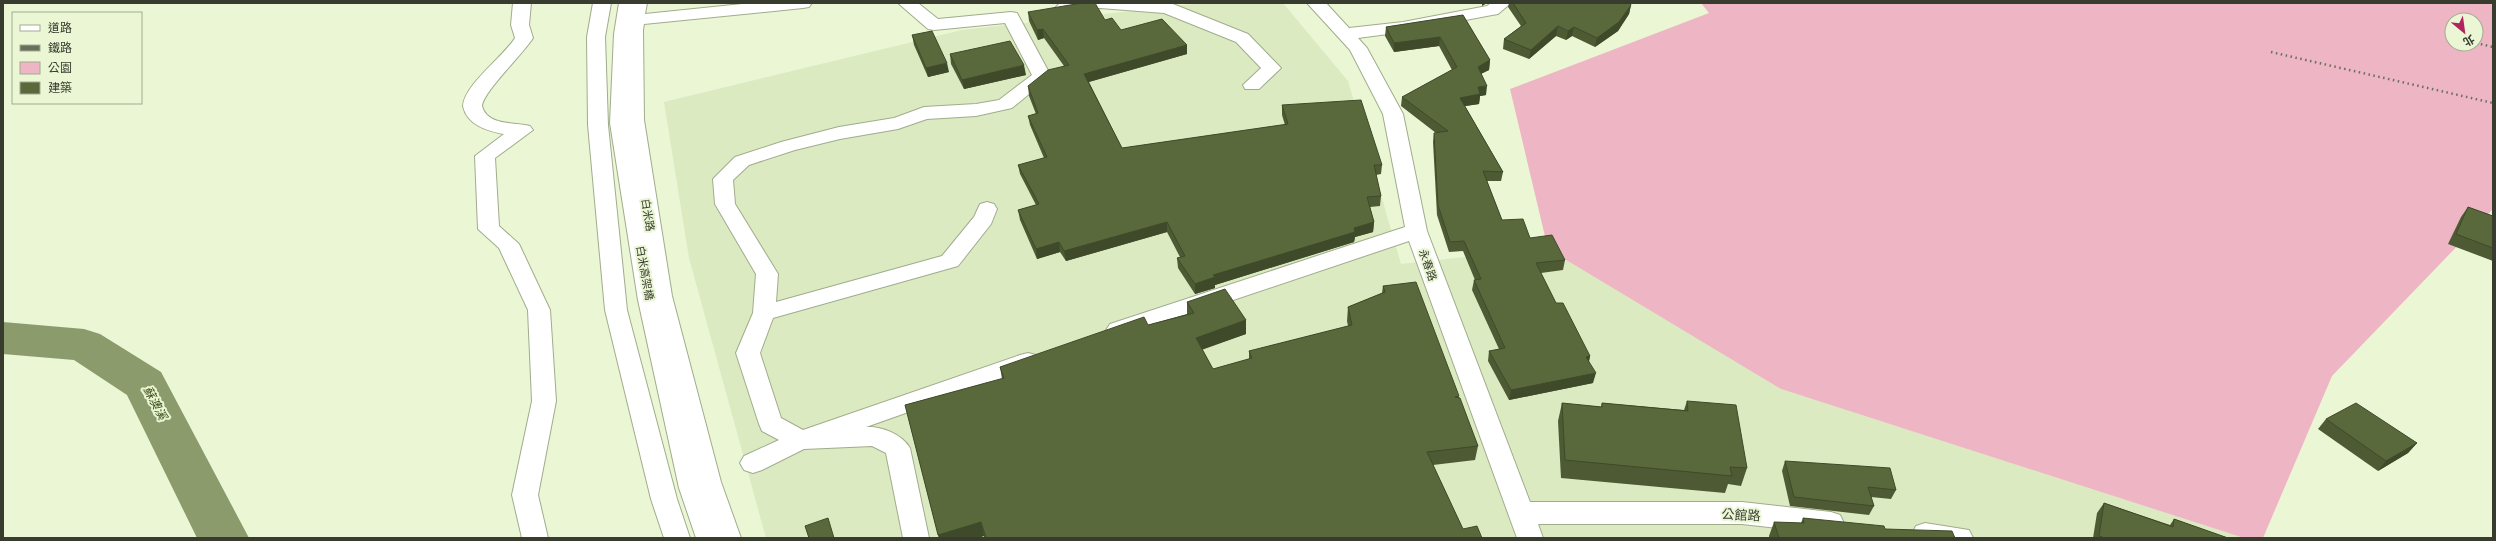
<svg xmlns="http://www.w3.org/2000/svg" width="2496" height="541" font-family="Jost,'Noto Sans TC',sans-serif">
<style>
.built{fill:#dceac2}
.green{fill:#eeb6c5;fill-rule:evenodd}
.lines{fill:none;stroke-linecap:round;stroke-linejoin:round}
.river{fill:#8b9b6c;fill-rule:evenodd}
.minor-casing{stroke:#a0ac8c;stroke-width:2}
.major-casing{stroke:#a0ac8c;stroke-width:2}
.minor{fill:#fff;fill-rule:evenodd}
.major{fill:#fff;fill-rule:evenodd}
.rail{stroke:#696f5d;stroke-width:2.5;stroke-dasharray:1.5 3.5;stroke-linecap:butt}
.wall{fill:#4d5a34}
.shaded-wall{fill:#3f4a2a}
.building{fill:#5a693c;stroke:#3f4a2a}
.labels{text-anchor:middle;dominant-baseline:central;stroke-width:4;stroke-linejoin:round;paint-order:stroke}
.street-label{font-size:11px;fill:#373c2f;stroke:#eaf6d4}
.water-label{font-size:12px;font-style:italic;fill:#3c4b15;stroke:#eaf6d4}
.near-street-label{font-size:13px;fill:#373c2f;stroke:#eaf6d4}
</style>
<rect width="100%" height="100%" fill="#eaf6d4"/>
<polygon class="built" points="1202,3 1283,3 1348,81 1401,264 1548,248 1781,389 2244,538 766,538 689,258 664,102 962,30"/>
<path class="green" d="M1701 3H2493V209L2332 376 2263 538H2244L1781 389 1548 249 1510 89 1709 13ZM2452 20H2476V44H2452Z"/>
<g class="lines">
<polygon class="river" points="3,322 84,329 100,334 161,372 249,538 197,538 127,395 74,360 3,354"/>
<defs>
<g id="minor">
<path d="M513 3H531L529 25 533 38C523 54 483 92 482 106 487 126 515 122 530 126L533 130 495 158 499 226 519 244 550 310 556 401 538 495 548 538H522L512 495 532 401 528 310 499 248 478 229 475 156 504 134C487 131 467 125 463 106 464 85 503 57 515 38L511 25Z"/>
<polygon points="629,3 647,3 645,14 752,3 812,3 809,7 803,8 644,24 643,30 644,120 672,296 721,482 741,538 715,538 695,482 650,296 624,120 625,30"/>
<path d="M898 3H918L938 19 1011 12 1017 13 1051 76 1012 108 976 116 927 119 898 129 840 139 795 150 749 165 733 180 735 204 778 274 776 302 942 256 974 217 980 204 987 202 994 204 997 209 991 224 958 266 773 318 760 353 781 418 803 430 1020 355 1028 353 1036 355 1040 361 1036 367 866 427C881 426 902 434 910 448L929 538H903L886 453 872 446 804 449 762 470 753 473 744 470 740 463 744 456 779 440 762 431 759 424 736 353 753 313 756 274 715 204 713 179 735 157 781 142 839 127 894 118 924 107 976 104 999 100 1032 75 1005 23 934 30 928 29Z"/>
<polygon points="1060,3 1173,4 1248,34 1281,68 1259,89 1245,89 1243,85 1261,68 1236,42 1164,13 1100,8 1065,12 1059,11 1056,7"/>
<polygon points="1307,3 1326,3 1349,28 1403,22 1487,6 1491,3 1511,3 1498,14 1492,15 1403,32 1358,38 1367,48 1403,114 1427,231 1530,502 1742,502 1831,512 1840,515 1844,523 1840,531 1831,534 1742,524 1538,524 1543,538 1517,538 1409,241 1126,336 1118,338 1110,336 1106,330 1110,324 1405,227 1383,114 1350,50"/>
<polygon points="1925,523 1969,530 1973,538 1914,538 1912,534 1916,526"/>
</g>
<g id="major">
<polygon points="593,3 611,3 605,37 608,125 627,310 677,499 690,538 664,538 651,499 605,310 588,125 587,37"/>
<polygon points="619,3 637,3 632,34 630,123 660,300 705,488 722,538 696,538 679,488 638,300 610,123 614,34"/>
</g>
</defs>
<use href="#minor" class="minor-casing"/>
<use href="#major" class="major-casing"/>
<use href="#minor" class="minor"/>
<use href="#major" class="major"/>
<g class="rail">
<polyline points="2476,43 2493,47"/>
<polyline points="2271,52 2493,103"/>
</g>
</g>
<g class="wall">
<polygon points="1509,3 1630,3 1631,5 1629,14 1618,31 1595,47 1572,36 1566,40 1556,36 1529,59 1503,49 1504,39 1521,26 1508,7"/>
<polygon points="1028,12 1105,20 1121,30 1187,45 1187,54 1089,82 1122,148 1285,125 1282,115 1282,105 1382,165 1381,174 1376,175 1381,196 1380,206 1370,207 1374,222 1373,232 1355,237 1354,242 1215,285 1215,288 1195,294 1178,268 1177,258 1180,257 1167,232 1066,261 1060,252 1037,259 1020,220 1018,210 1036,205 1020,174 1018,165 1044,158 1030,125 1028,116 1036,114 1029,96 1028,86 1064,66 1044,38 1038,40 1029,21"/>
<polygon points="1463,15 1490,60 1489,70 1481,74 1486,95 1480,96 1479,104 1465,106 1503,172 1501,181 1487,181 1502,220 1565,260 1563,270 1541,273 1556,303 1590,356 1589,361 1593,383 1509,400 1488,361 1489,351 1499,349 1472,290 1474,280 1475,280 1463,251 1449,252 1437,215 1433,142 1434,133 1436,133 1401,106 1402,97 1452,70 1439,46 1394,52 1385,36 1386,27"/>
<polygon points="912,35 949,72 928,77 914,45"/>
<polygon points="950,54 1026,75 964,89 951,64"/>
<polygon points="2468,207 2493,216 2493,261 2448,244 2461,217"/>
<polygon points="1383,286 1459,397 1478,446 1475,460 1433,465 1463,529 1482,538 984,538 984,536 977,538 939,538 905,405 1002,379 1000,367 1187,314 1187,302 1246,320 1246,334 1202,349 1213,369 1249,359 1249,351 1348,326 1347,321 1348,307 1382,293"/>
<polygon points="1687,401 1747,468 1741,486 1728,484 1725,493 1561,478 1558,421 1562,403 1601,407 1602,403 1684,410"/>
<polygon points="2326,419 2417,443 2408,453 2378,471 2318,429"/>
<polygon points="1785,461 1896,490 1891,499 1871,497 1874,506 1869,515 1790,506 1782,471"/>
<polygon points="2104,503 2170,525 2174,519 2228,538 2093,538 2097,513"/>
<polygon points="1803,518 1885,529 1955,538 1769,538 1769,536 1774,522 1801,523"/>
</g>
<g class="shaded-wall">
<polygon points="1482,3 1487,3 1482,6"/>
<polygon points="1631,5 1629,14 1618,31 1595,47 1597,38"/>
<polygon points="1558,26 1556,36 1529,59 1531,50"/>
<polygon points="1574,27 1572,36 1566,40 1568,31"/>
<polygon points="1043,29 1044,38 1038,40 1037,30"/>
<polygon points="1440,37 1439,46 1394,52 1394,43"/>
<polygon points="1187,45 1187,54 1085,83 1084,74"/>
<polygon points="1490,60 1489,70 1476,76 1478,67"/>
<polygon points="947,63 949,72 928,77 926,68"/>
<polygon points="1024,65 1026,75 964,89 962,80"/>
<polygon points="1487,86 1486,95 1480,96 1479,104 1459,107 1460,98 1478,87"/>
<polygon points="1167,222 1167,232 1066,261 1064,251"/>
<polygon points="1374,222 1373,232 1355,237 1354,242 1215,285 1215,288 1195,294 1195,284 1213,275"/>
<polygon points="1059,242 1060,252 1037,259 1036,249"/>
<polygon points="1246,320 1246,334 1196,352 1196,338"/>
<polygon points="1590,356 1588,366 1586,357"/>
<polygon points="1596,373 1593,383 1509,400 1511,390"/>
<polygon points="2417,443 2408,453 2378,471 2386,461"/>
<polygon points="981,522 984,536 977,538 939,538 938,535"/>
</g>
<g class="building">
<polygon points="1082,3 1095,3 1105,20 1112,18 1121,30 1162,19 1187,45 1084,74 1122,148 1288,124 1282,105 1361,100 1382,165 1374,165 1381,196 1367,197 1374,222 1354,228 1355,232 1213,275 1215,277 1195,284 1177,258 1185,256 1167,222 1064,251 1059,242 1036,249 1018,210 1039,204 1018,165 1047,157 1028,116 1038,113 1028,86 1048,70 1069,65 1043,29 1037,30 1028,12"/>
<polygon points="1513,3 1630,3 1631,5 1619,22 1597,38 1574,27 1568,31 1558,26 1531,50 1504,39 1526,23"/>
<polygon points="1463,15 1490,60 1478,67 1487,86 1478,87 1480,94 1460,98 1503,172 1483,171 1502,220 1523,219 1530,238 1552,235 1565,260 1536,263 1556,303 1563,303 1590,356 1586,357 1596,373 1511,390 1489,351 1505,348 1474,280 1481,279 1464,241 1450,242 1438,205 1434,133 1448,131 1402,97 1457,67 1440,37 1394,43 1386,27"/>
<polygon points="932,31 947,63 926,68 912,35"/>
<polygon points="1010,41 1024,65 962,80 950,54"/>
<polygon points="2468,207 2493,216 2493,248 2456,234"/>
<polygon points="1416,282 1459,396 1455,397 1460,398 1478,446 1427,452 1463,529 1477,526 1482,538 986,538 981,522 938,535 905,405 1004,378 1000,367 1144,317 1148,325 1194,313 1187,302 1225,289 1246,320 1196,338 1213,369 1252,358 1249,351 1352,325 1348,307 1385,292 1383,286"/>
<polygon points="1687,401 1736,405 1747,468 1730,467 1732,476 1565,460 1562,403 1602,407 1602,403 1688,411"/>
<polygon points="2356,403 2417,443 2386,461 2326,419"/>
<polygon points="1785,461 1890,468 1896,490 1868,487 1874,506 1794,497"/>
<polygon points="2104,503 2173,527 2174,519 2228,538 2105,538 2099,536"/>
<polygon points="828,518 834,538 809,538 805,526"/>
<polygon points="1803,518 1884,526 1885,529 1952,531 1955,538 1779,538 1774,522 1804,523"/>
</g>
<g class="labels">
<g class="street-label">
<text transform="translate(648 215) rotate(81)">白米路</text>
<text transform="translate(1428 265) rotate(71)">永春路</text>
<text transform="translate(645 273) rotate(80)">白米高架橋</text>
</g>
<g class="water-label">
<text transform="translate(155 403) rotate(62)">蘇澳溪</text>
</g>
<g class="near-street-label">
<text transform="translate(1741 515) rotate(3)">公館路</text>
</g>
</g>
<rect width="2496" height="541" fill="none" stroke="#373c2f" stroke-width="8"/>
<rect x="12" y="12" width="130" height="92" fill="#eaf6d4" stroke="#a2ac92"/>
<rect x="20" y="25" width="20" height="6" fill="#ffffff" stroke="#a2ac92"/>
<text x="48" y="32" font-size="12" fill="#373c2f">道路</text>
<rect x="20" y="45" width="20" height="6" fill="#696f5d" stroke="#a2ac92"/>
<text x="48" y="52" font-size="12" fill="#373c2f">鐵路</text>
<rect x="20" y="62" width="20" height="12" fill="#eeb6c5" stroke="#a2ac92"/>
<text x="48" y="72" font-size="12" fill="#373c2f">公園</text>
<rect x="20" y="82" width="20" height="12" fill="#5a693c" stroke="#a2ac92"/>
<text x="48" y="92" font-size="12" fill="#373c2f">建築</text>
<g transform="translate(2464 32) rotate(151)"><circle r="19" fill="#eaf6d4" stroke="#a2ac92"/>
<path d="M0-3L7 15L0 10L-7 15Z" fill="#b1245f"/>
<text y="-6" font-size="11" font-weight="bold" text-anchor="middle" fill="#373c2f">北</text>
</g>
</svg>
